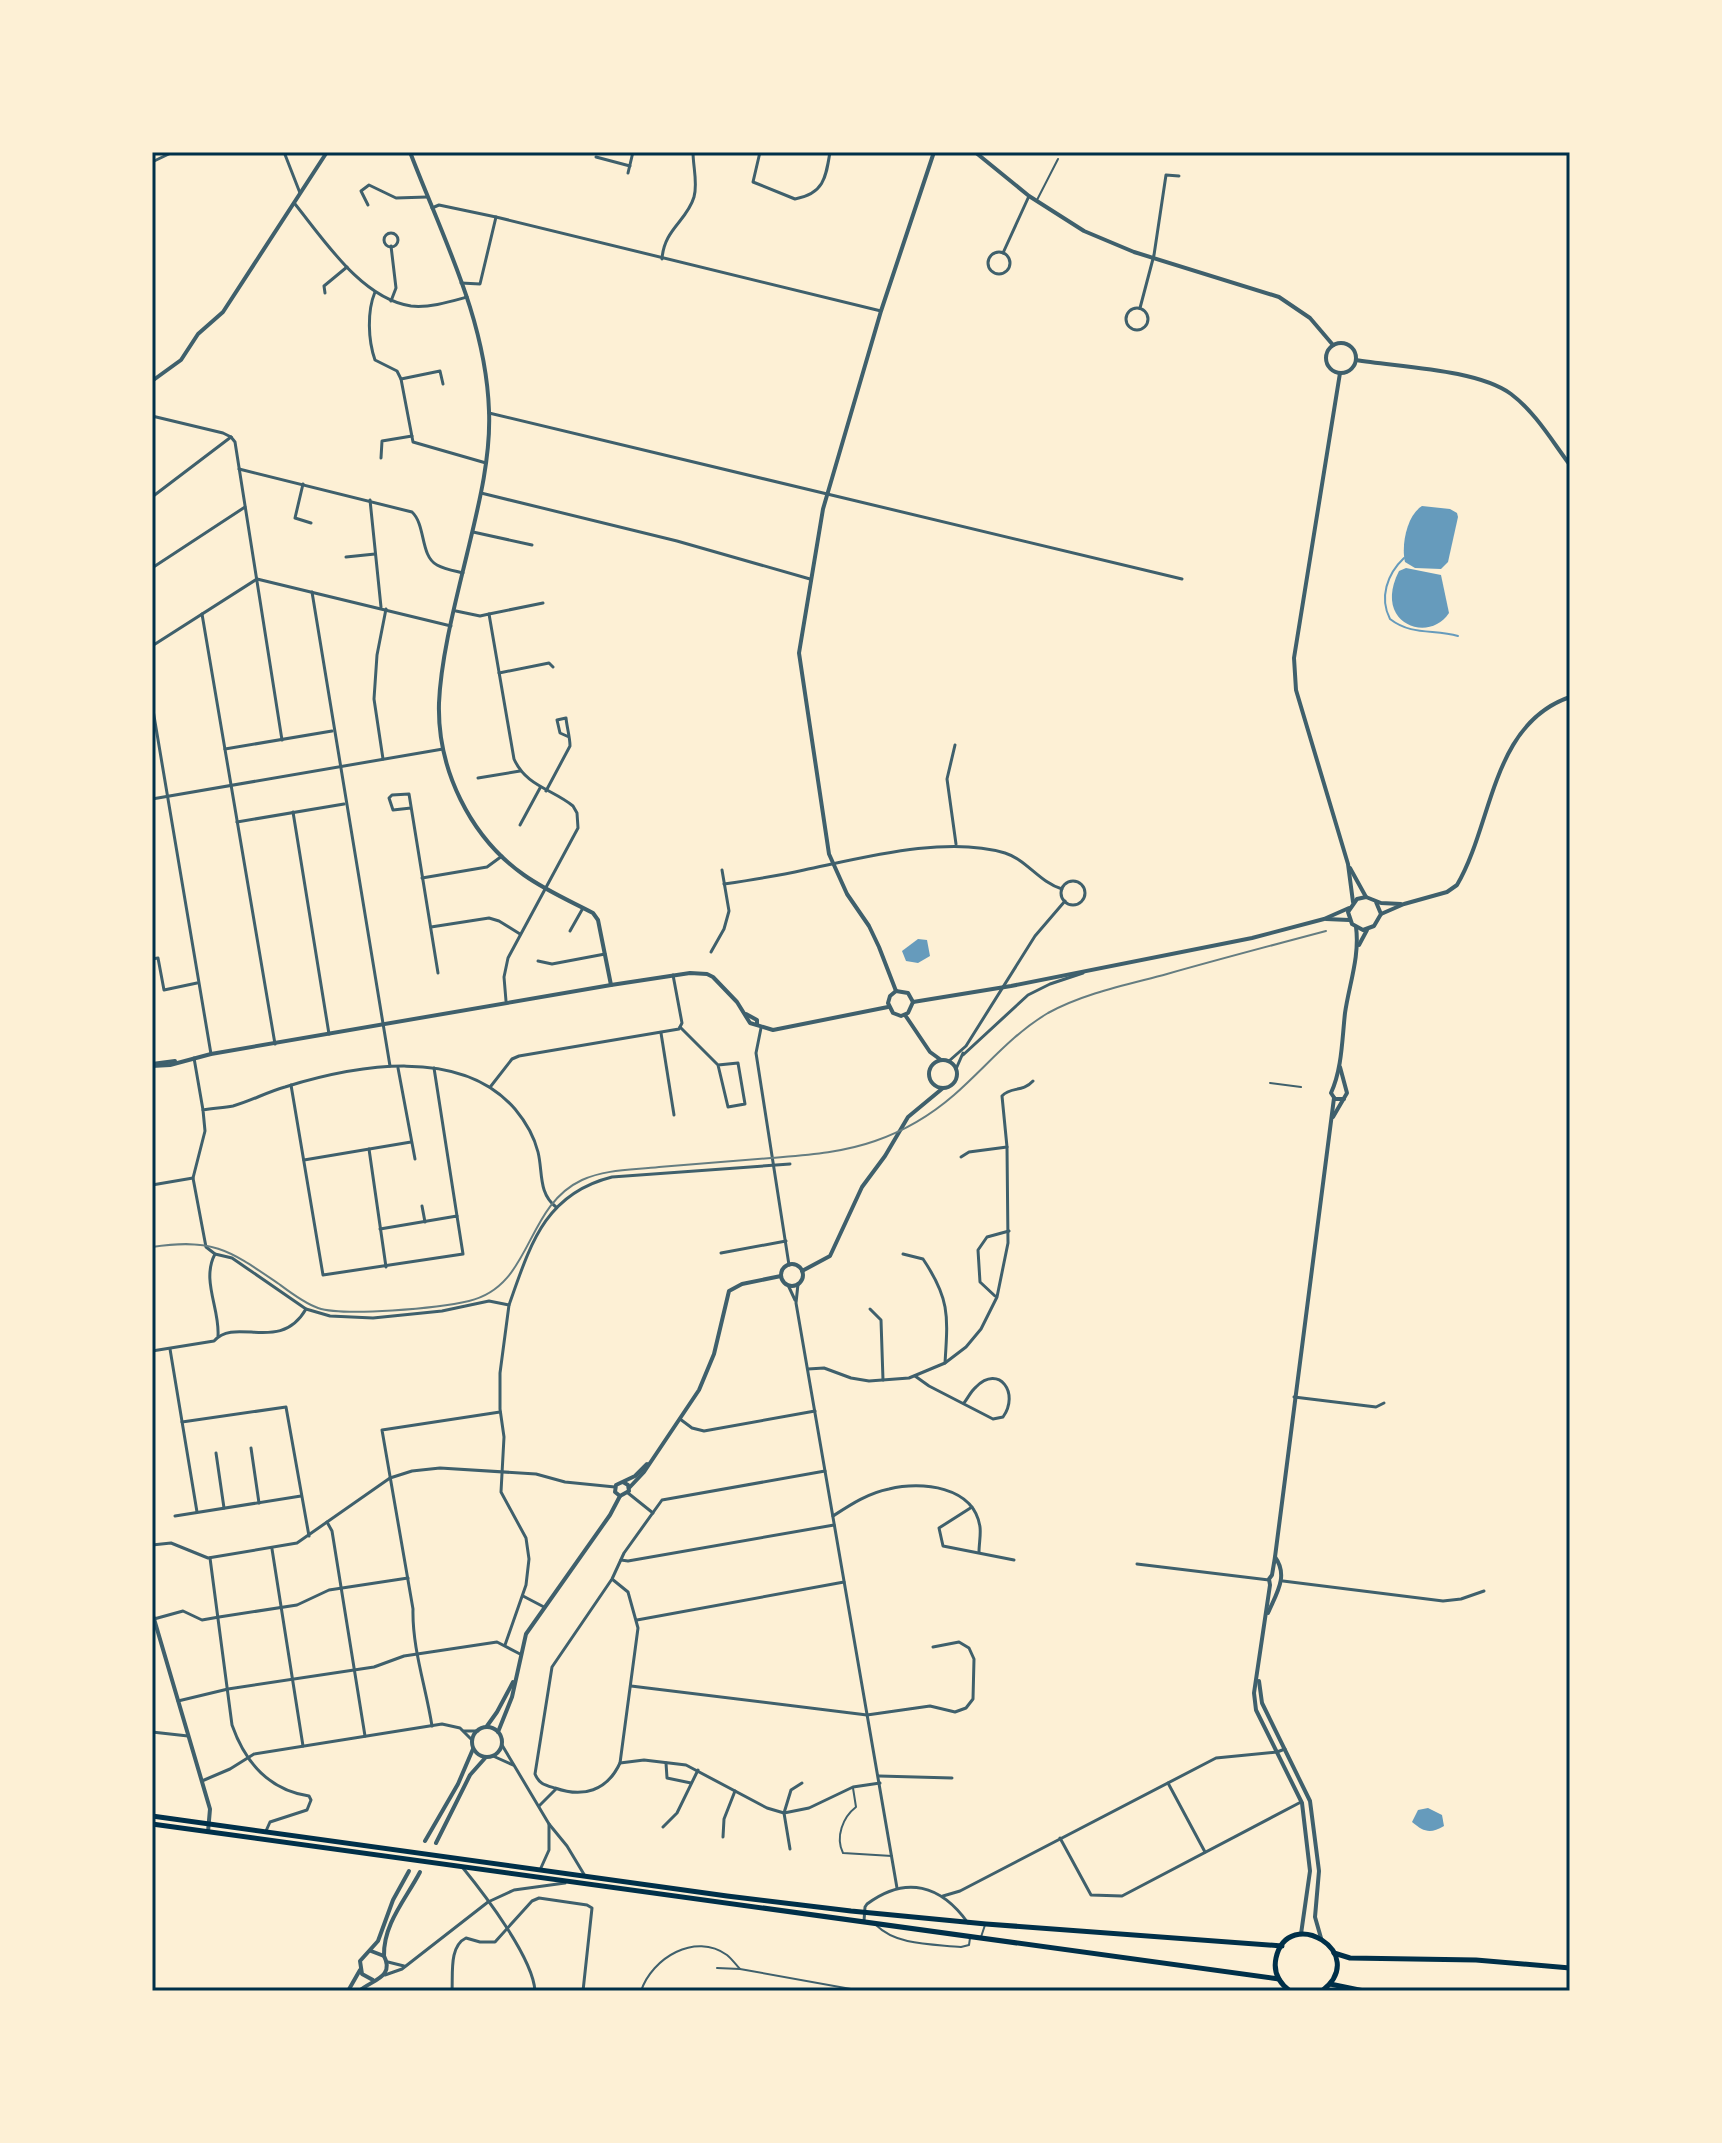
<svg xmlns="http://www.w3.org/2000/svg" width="1722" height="2143" font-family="'Sofia Sans Condensed',sans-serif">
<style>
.water{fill:#669bbc}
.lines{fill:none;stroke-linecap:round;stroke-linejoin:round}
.stream{stroke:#669bbc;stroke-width:2}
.service{stroke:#3f606c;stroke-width:2}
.pedestrian{stroke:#3f606c;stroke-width:2}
.minor{stroke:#3f606c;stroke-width:3}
.tertiary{stroke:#3f606c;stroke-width:4}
.secondary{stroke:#003049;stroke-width:5}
.trunk{stroke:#003049;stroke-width:5}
.tram{stroke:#657d81;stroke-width:2}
.neatline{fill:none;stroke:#003049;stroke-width:3}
</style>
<rect width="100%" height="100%" fill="#fdf0d5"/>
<g class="water">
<path d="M1422 506 1450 509 1457 513 1458 517 1448 562 1441 569 1415 568 1405 562C1401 545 1407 515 1422 506Z"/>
<path d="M1406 568 1441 575 1449 613C1429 644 1372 624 1399 571Z"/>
<polygon points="918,939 927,940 930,956 918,963 906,961 902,951"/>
<path d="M1428 1808 1442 1815 1444 1826C1430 1834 1424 1832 1412 1822L1418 1810Z"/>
</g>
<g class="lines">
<path class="stream" d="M1404 558C1387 574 1379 598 1390 619 1412 636 1434 629 1458 636"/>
<g class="service">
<polyline points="1037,200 1058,159"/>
<path d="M853 1788 856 1807C843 1817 835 1837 843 1853L892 1856"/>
<path d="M876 1925C897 1946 933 1944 961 1947L969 1945 970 1938"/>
<polyline points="981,1937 985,1925"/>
</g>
<g class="pedestrian">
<polyline points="1270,1083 1301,1087"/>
<polyline points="717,1968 740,1969 862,1991"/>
<path d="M641 1991C652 1958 695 1932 727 1955 732 1959 736 1965 740 1969"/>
</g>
<g class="minor">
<polyline points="284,152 300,193"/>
<path d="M760 152 753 182 795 199C824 194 826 177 830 152"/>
<polyline points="596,157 630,166"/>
<polyline points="152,162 173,152"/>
<polyline points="628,173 633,152"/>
<path d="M295 204C324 240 362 299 411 306 429 308 449 302 467 297"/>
<polyline points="368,205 361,191 369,185 396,198 427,197"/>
<polyline points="432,208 439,205 496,217 881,311"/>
<circle cx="391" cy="240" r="7"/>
<polyline points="391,246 396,288 391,301"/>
<circle cx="999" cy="263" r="11"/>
<polyline points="1003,253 1029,196"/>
<path d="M662 259C664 229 687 221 694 197 698 183 693 167 693 152"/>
<polyline points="461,283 480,284 496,217"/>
<path d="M375 292C367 311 368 340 375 360L397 371 401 379 413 442 486 463"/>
<polyline points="325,293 324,286 347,267"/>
<polyline points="1140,308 1154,255 1166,175 1179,176"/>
<circle cx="1137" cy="319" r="11"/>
<polyline points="401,379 440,371 443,384"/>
<polyline points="489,413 1182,579"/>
<polyline points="152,416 223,433 231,437"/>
<polyline points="231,437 235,442 282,740"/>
<polyline points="381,458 382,441 412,436"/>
<path d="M239 469 412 512C426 525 420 556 437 565 444 569 455 571 463 573"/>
<polyline points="303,484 295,518 311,523"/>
<polyline points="481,493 677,541 810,579"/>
<polyline points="152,497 231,437"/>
<polyline points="370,500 381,607"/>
<polyline points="473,532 532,545"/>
<polyline points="346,557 375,554"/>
<polyline points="152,568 245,507"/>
<polyline points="257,579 451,626"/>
<polyline points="312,592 390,1066"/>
<path d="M456 611 480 616 489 614 514 759C526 786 552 789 573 806L577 813 578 828 508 958 504 977 506 1001"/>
<polyline points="202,614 275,1044"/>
<polyline points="489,614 543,603"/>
<polyline points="152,646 257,579"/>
<polyline points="499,673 549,663 553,667"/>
<polyline points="152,704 211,1054"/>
<polyline points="955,745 947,779 956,844"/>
<polyline points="225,749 332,731"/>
<polyline points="383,759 374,699 377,655 386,609"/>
<polyline points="478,778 520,771"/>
<path d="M546 791 570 746C570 737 567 728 566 718L557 720 560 733 569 737"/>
<polyline points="152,799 443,749"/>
<path d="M411 808 393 810 389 798 392 795 409 794C419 853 428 913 438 973"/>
<polyline points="293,812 329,1034"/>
<polyline points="237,822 344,804"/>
<polyline points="520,825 540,788"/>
<polyline points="422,878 487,867 502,856"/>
<circle cx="1073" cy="893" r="12"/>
<path d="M724 884C751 880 777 876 804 870 862 858 947 835 1005 853 1027 860 1039 882 1062 889"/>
<polyline points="431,927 489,918 499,921 520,934"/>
<polyline points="570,931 583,908"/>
<polyline points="711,952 724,929 729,911 722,870"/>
<polyline points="152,959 158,958 164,990 197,983"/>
<polyline points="538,961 552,964 605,954"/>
<polyline points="680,1027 718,1065 728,1107 745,1104 738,1063 718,1065"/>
<polyline points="761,1028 756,1053 789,1265"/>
<polyline points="661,1033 674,1115"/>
<polyline points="963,1055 1028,995 1050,984 1083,973"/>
<polyline points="194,1058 203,1110"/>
<polyline points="949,1061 966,1046 1035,936 1065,901"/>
<polyline points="398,1068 415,1159"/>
<polyline points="434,1068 457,1216"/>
<polyline points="956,1069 963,1053"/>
<polyline points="291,1085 323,1275 463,1254 457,1216 380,1229"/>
<polyline points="491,1086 512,1059 519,1056 679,1029 682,1023 673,975"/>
<polyline points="369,1149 386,1267"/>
<polyline points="961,1157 969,1152 1007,1147"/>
<polyline points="304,1160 411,1142"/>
<polyline points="152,1185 193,1178"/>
<polyline points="422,1206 425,1222"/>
<path d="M556 1207C538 1193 543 1172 538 1152 534 1136 525 1121 515 1109 461 1046 356 1065 285 1087 267 1092 251 1101 233 1106 223 1108 213 1108 203 1110L205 1131 193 1178 206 1247 215 1254 232 1258 306 1309 330 1316 373 1318 442 1311 489 1301 509 1305C530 1246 544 1194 612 1177L790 1164"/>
<polyline points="721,1253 786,1241"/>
<path d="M215 1254C201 1280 220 1309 218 1336"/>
<path d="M903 1254 923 1259C950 1299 948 1316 945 1363"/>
<polyline points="798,1284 796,1303 897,1888"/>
<polyline points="788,1285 795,1300"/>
<polyline points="995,1296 980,1282 978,1250 987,1237 1009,1231"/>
<polyline points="870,1309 881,1320 883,1380"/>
<polyline points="170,1349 197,1512"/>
<path d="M152 1351 214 1341C236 1316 280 1354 306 1309"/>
<path d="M808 1369 824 1368 851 1378 869 1381 909 1378 945 1363 966 1347 981 1329 997 1297 1008 1243 1007 1147 1002 1096C1011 1086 1022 1093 1033 1081"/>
<path d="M915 1376 929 1386 993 1419 1003 1417C1020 1393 999 1364 976 1387 971 1391 968 1398 964 1403"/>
<polyline points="1294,1397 1376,1407 1384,1403"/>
<polyline points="680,1419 692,1428 704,1431 815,1411"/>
<polyline points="182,1422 286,1407 309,1536"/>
<polyline points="251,1448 259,1503"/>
<polyline points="216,1453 224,1508"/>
<polyline points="628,1493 653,1513"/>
<polyline points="972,1507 939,1528 943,1546 1014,1560"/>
<polyline points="175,1516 301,1496"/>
<path d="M833 1516C850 1505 868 1493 889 1489 921 1481 974 1486 980 1527 981 1535 979 1544 979 1552"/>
<polyline points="327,1522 332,1531 365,1736"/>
<polyline points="152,1545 171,1543 208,1558 297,1543 390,1478 412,1471 440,1468 536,1474 565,1482 615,1487"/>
<polyline points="272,1549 303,1746"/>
<path d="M210 1558 232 1725C245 1762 269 1790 309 1796L311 1800 307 1810 270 1822 266 1831"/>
<polyline points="621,1560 628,1561 834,1525"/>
<polyline points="1137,1564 1269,1580"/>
<path d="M612 1579 628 1592 638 1628 620 1763C607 1791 583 1798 555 1788 545 1785 539 1784 535 1774L552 1667 612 1579 624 1553 662 1500 825 1471"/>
<polyline points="1283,1581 1443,1601 1461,1599 1484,1591"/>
<polyline points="523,1596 544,1607"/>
<polyline points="154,1619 183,1611 202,1620 219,1617 297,1605 329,1590 408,1578"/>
<polyline points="637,1620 844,1582"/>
<polyline points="505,1645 526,1585 529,1559 526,1538 501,1492 504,1437 500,1409 500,1373 509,1305"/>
<polyline points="631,1686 867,1715 930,1706 955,1712 966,1708 973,1699 974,1659 969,1648 959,1642 933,1647"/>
<polyline points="178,1701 228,1689 374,1667 404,1656 497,1642 520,1654"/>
<path d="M432 1726C426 1687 412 1648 413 1609L382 1430 500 1412"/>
<polyline points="464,1731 478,1731"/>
<polyline points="152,1732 188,1736"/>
<polyline points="502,1745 549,1824 567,1846 585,1876"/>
<polyline points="493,1756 513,1765"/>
<polyline points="620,1763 644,1760 686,1765 767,1808 784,1813 809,1808 853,1787 880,1783"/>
<polyline points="666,1763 667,1778 691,1783"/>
<polyline points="879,1776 952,1778"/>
<polyline points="202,1781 230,1769 254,1754 442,1724 460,1728 472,1740"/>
<polyline points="1168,1783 1205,1852"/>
<polyline points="539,1806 556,1789"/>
<polyline points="663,1827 677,1813 698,1770"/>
<polyline points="723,1837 724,1819 735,1791"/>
<polyline points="1060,1838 1091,1895 1122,1896 1301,1802"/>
<polyline points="790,1849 784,1813 791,1790 802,1783"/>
<path d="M463 1868C485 1895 533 1958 535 1991"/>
<polyline points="540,1870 549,1850 549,1824"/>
<polyline points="943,1896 960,1891 1216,1758 1277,1752 1285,1749"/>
<path d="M864 1921 865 1907 867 1904C906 1875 941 1885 968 1923"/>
<polyline points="388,1962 404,1966"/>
<polyline points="385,1975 402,1969 488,1902 514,1890 565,1883"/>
<path d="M452 1991C453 1974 449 1946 466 1938L480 1942H495L532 1901 539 1898 587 1905 592 1908 583 1991"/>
</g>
<g class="tertiary">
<path d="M410 152C442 236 486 319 489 411 491 458 478 508 467 554 456 600 441 656 439 703 437 769 470 837 524 875 545 890 570 901 593 913L598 920 611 985"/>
<polyline points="975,152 1029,196 1084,231 1134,252 1279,297 1310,318 1333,345"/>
<circle cx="1341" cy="358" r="15"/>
<path d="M1356 360C1398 367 1477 369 1511 394 1535 412 1552 441 1570 465"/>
<polyline points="1340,373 1294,658 1296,690 1348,864 1353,902"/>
<polyline points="152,381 181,360 198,334 223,312 327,152"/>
<polyline points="1350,868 1366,897"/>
<polyline points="1376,902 1381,914 1374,926 1363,930 1352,924 1348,912 1357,899 1366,897 1381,903 1401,904"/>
<path d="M1381 914 1404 904 1447 892 1457 885C1493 824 1491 724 1570 697"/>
<polyline points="1326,919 1349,920"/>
<polyline points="1359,945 1367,930"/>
<polyline points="896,991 879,947 869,926 847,894 829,854 799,653 823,509 881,311 934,152"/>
<polyline points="896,991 890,996 888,1003 893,1013 901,1016 908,1013 913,1002"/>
<polyline points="896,991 908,993 913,1002"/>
<polyline points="913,1002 1011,986 1252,938 1324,919 1349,908"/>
<polyline points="746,1014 757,1020 757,1024"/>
<polyline points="905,1015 930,1052 941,1060"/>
<circle cx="943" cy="1074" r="14"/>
<polyline points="152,1064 175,1061"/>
<polyline points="152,1066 170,1065 211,1054 611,985 690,973 707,974 713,977 737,1002 750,1023 773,1030 888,1007"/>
<path d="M1344 1099H1335L1331 1093C1342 1069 1342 1040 1345 1013 1349 985 1360 956 1356 927"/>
<polyline points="1333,1117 1347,1093 1340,1067"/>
<circle cx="792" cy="1275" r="11"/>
<polyline points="802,1271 830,1256 862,1187 885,1156 908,1117 943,1088"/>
<polyline points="623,1482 628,1485 629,1491 620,1496 615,1492 616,1485 635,1476 647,1464"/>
<polyline points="629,1488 644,1472 699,1390 714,1354 729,1291 742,1284 781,1276"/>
<polyline points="152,1612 210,1809 208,1832"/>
<path d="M1268 1613C1276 1594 1289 1576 1275 1557"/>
<polyline points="1259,1681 1262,1703 1310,1801 1319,1871 1315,1917 1321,1938"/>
<polyline points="487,1726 497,1712 513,1682"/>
<circle cx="487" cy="1742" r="15"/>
<polyline points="498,1732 512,1697 526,1634 610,1515 620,1496"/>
<polyline points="425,1841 458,1784 473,1749"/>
<polyline points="436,1843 470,1775 486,1757"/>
<polyline points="1301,1934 1310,1871 1302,1803 1256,1710 1254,1693 1270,1585 1269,1579 1272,1575 1275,1557 1334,1098"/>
<path d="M384 1956C383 1924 406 1899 420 1872"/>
<polyline points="373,1980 362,1974 360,1961 378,1941 393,1900 409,1871"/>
<polyline points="348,1991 360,1970"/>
<path d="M359 1991C372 1980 395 1977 384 1956L371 1951"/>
</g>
<g class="secondary">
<polyline points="152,1816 727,1896 851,1911 986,1924 1282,1946"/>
<polyline points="152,1824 1279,1979"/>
<path d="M1290 1991C1279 1983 1273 1972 1276 1958 1288 1904 1371 1953 1322 1991"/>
</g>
<g class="trunk">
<polyline points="1334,1953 1350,1958 1476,1960 1570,1968"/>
<polyline points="1330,1984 1364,1991"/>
</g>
<path class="tram" d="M152 1247C214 1238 229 1250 279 1284 291 1293 304 1303 318 1308 345 1317 439 1308 469 1301 533 1286 524 1207 582 1180 606 1169 634 1170 659 1167 697 1164 734 1161 771 1158 806 1155 841 1153 875 1141 904 1131 931 1115 954 1095 986 1067 1011 1035 1048 1013 1085 993 1126 985 1167 974 1220 959 1273 945 1326 931"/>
</g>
<rect width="1722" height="2143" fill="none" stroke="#fdf0d5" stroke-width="308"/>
<rect x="154" y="154" width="1414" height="1835" class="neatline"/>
</svg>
